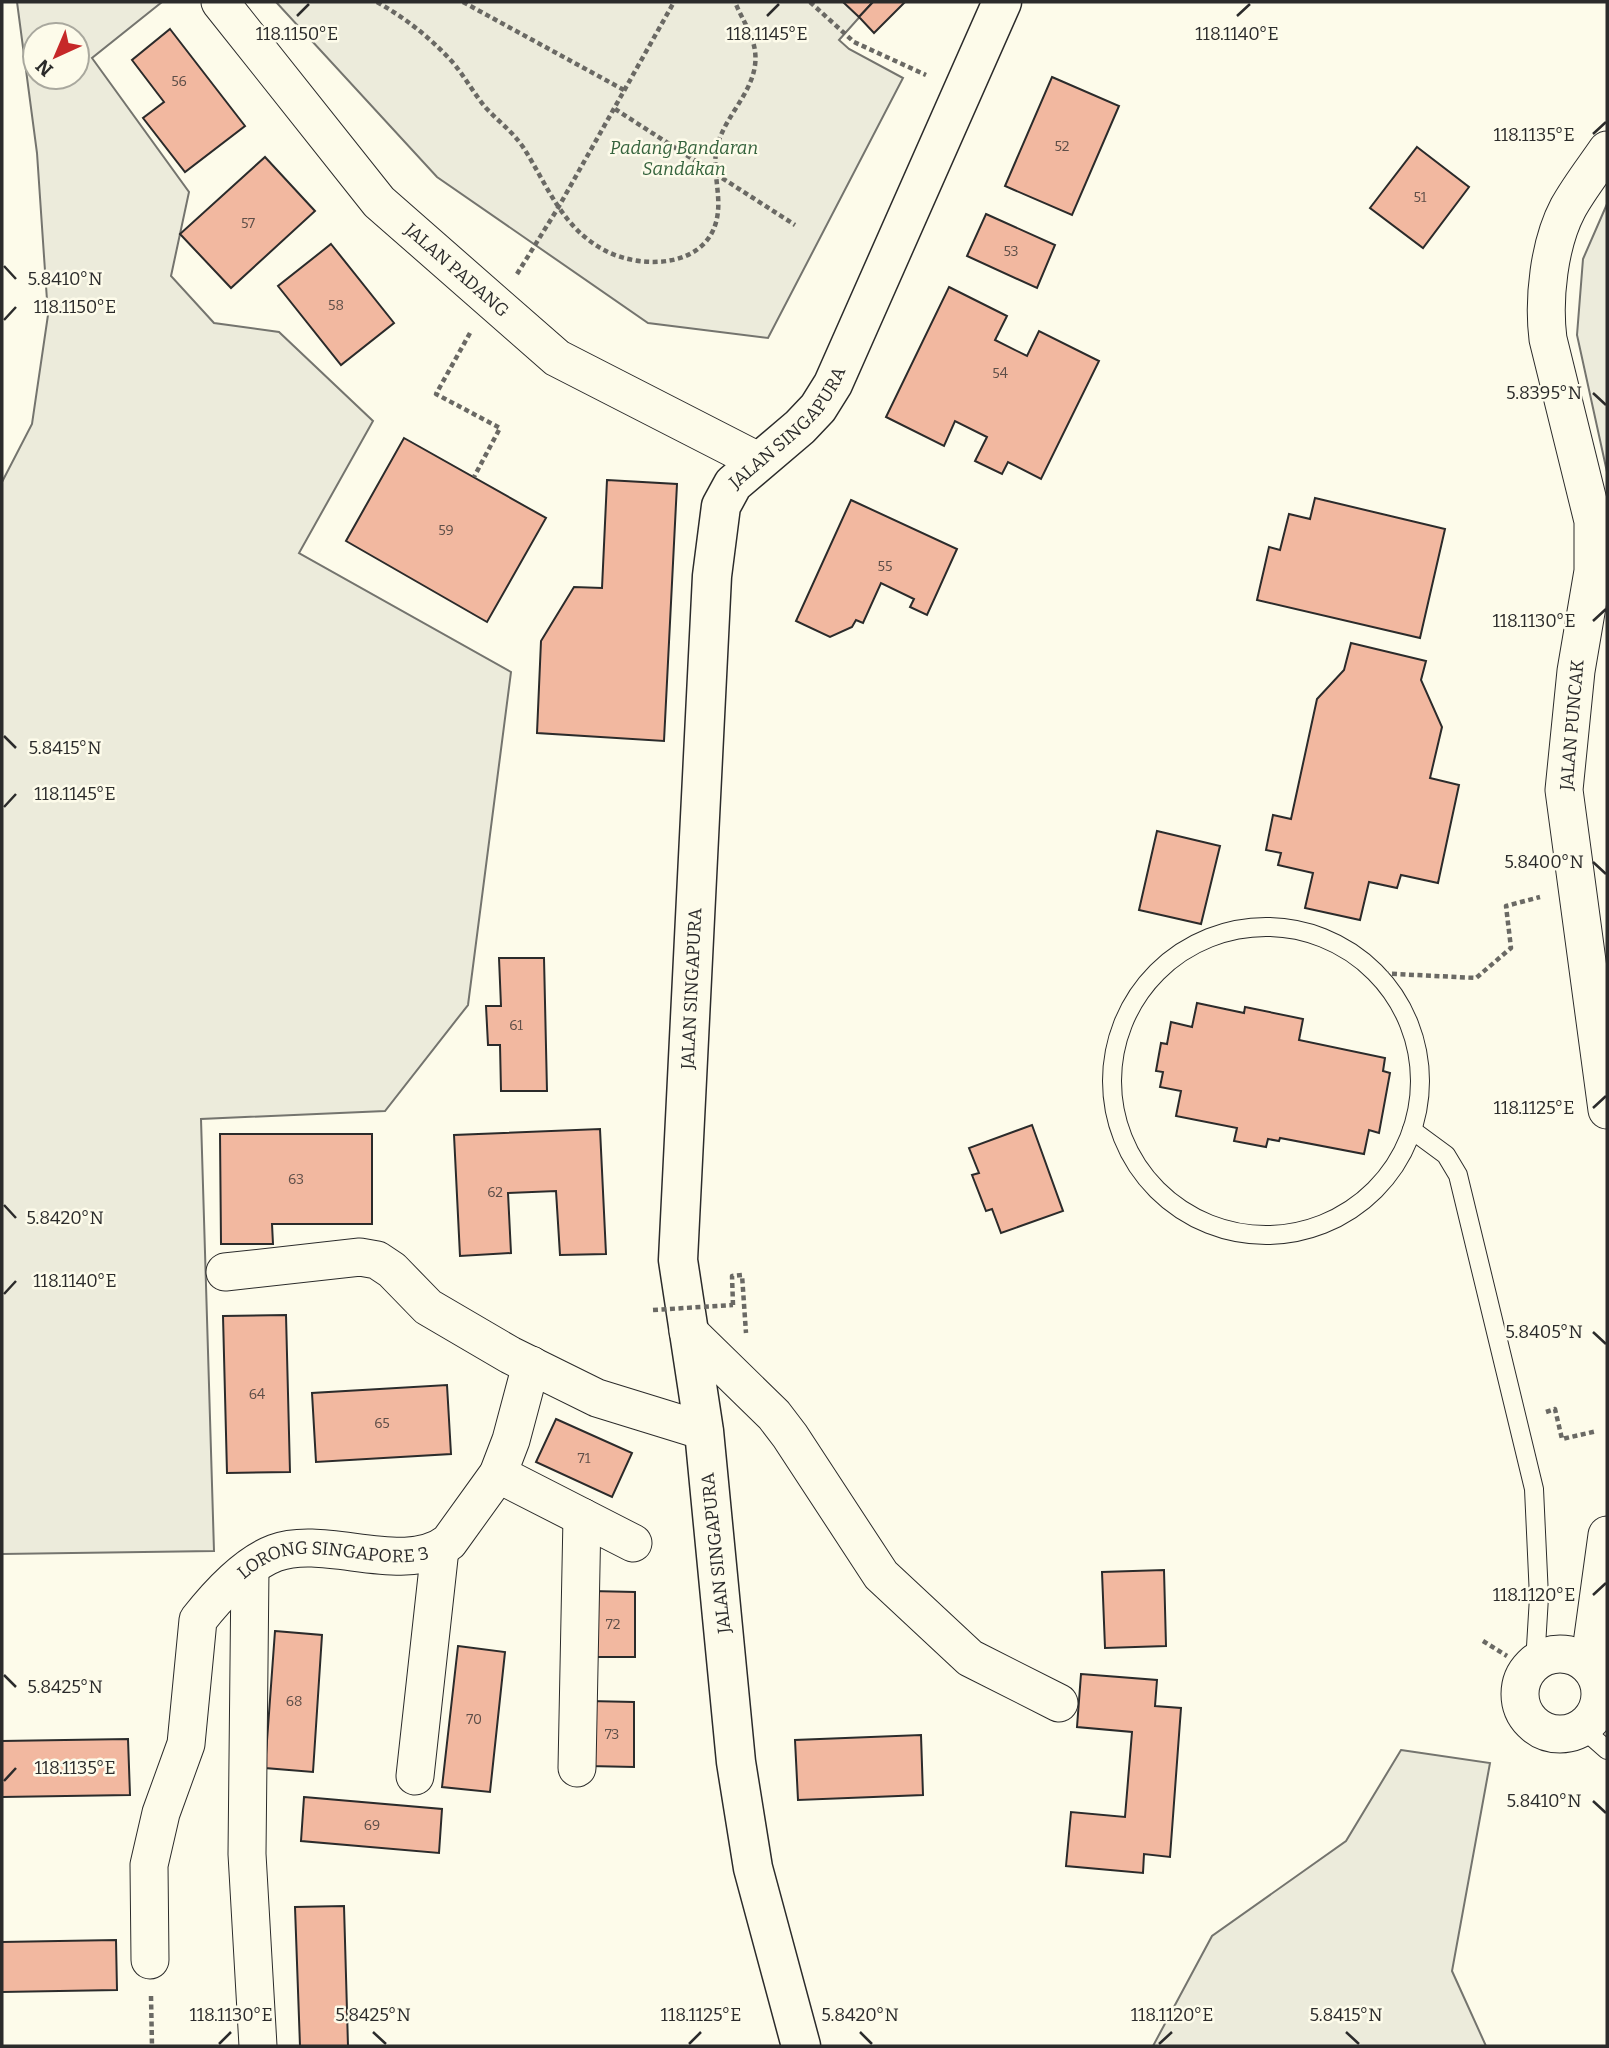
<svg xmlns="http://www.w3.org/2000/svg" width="1609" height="2048" font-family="Bitter,serif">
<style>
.green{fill:#ecebdb;stroke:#74746e;stroke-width:2;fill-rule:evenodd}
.building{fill:#f2b8a0;stroke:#2b2b2b;stroke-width:2}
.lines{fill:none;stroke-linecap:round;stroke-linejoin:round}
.lane-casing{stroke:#2b2b2b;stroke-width:20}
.street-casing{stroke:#2b2b2b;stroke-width:39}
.secondary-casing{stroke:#2b2b2b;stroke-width:41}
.path{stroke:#6a6964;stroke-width:4.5;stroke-dasharray:5 3.5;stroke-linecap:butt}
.lane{stroke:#fdfbea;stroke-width:18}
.street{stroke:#fdfbea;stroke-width:37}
.secondary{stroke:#fdfbea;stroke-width:38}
.path-bridge{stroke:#6a6964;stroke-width:4.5;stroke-dasharray:5 3.5;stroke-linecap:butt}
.ticks{fill:none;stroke:#2b2b2b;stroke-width:2.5}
.labels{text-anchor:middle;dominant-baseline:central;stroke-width:5;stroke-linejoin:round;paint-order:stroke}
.number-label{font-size:14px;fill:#5d4e48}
.park-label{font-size:18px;font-style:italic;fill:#34623c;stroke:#fdfbea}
.street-label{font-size:18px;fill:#2b2b2b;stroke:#fdfbea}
.ticks-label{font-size:18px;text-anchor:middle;fill:#2b2b2b;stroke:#fdfbea;stroke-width:5;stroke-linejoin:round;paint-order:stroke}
</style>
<rect width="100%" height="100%" fill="#fdfbea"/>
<g class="green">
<path d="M17 2H162L92 58 189 192 171 276 214 323 279 332 373 421 299 553 511 672 468 1005 385 1111 201 1119 214 1551 2 1554V482L32 424 48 315 37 153ZM77 35V77H35V35Z"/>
<polygon points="276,2 873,2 839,40 849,49 903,78 768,338 648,323 437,177"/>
<polygon points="1607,204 1607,472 1577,335 1583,259"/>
<polygon points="1401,1750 1490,1763 1452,1971 1486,2046 1153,2046 1212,1936 1346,1841"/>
</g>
<g class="building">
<polygon points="843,2 873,2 859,17"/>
<polygon points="873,2 905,2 874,33 859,17"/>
<polygon points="170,29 245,126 185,172 143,118 164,102 132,60"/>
<polygon points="1052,77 1119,106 1072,215 1005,186"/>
<polygon points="1417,147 1469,187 1423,248 1370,208"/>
<polygon points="265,157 315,211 231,288 180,234"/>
<polygon points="986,214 1055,245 1037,288 967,256"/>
<polygon points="331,244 394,323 341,365 278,286"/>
<polygon points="949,287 1007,316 995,340 1027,356 1039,331 1099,361 1041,479 1008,462 1002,474 975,461 987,437 955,421 944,446 886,417"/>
<polygon points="404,438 546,518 487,622 346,541"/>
<polygon points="607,480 677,484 664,741 537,733 541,641 574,587 602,588"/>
<polygon points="1315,498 1445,529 1420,638 1257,600 1269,547 1280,550 1289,514 1310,519"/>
<polygon points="851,500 957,549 927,615 910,607 914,599 881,583 863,623 856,620 852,627 830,637 796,621"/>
<polygon points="1351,643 1426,661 1421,680 1442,727 1430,778 1459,785 1438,883 1401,875 1397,888 1369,882 1360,920 1305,908 1313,873 1278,865 1281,853 1266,850 1273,815 1291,819 1317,699 1344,670"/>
<polygon points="1157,831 1220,846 1201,924 1139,910"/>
<polygon points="499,958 544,958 547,1091 501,1091 500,1045 488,1045 486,1006 501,1006"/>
<polygon points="1197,1003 1244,1013 1245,1007 1303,1019 1299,1040 1385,1058 1383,1071 1390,1073 1379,1133 1369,1130 1364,1154 1280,1138 1279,1141 1268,1139 1266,1147 1234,1141 1237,1128 1176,1116 1181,1091 1160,1087 1163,1072 1156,1071 1161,1043 1167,1044 1171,1022 1192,1027"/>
<polygon points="1032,1125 1063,1211 1001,1233 992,1209 986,1211 972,1175 979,1173 969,1148"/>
<polygon points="600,1129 606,1254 560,1255 556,1191 508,1193 511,1253 460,1256 454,1135"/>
<polygon points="220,1134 372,1134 372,1224 272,1224 273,1244 221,1244"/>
<polygon points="286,1315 290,1472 227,1473 223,1316"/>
<polygon points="447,1385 451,1454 316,1462 312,1393"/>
<polygon points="556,1419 632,1453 612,1497 536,1462"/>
<polygon points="1164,1570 1166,1646 1105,1648 1102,1572"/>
<polygon points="591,1591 635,1592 635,1657 591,1657"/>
<polygon points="275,1631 322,1635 313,1772 265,1768"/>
<polygon points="458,1646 505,1652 490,1792 442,1787"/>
<polygon points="1081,1674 1157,1680 1155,1706 1181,1708 1170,1857 1144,1854 1143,1873 1066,1866 1071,1812 1125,1817 1132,1732 1077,1727"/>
<polygon points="589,1701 634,1702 634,1767 589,1766"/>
<polygon points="921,1735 923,1795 798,1800 795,1740"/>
<polygon points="128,1739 130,1795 2,1797 2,1741"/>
<polygon points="304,1797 442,1809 439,1853 301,1841"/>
<polygon points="344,1906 348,2046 300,2046 295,1907"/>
<polygon points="116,1940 117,1990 2,1992 2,1942"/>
</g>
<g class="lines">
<defs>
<g id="lane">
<circle cx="1266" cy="1081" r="154"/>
<polyline points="1412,1130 1446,1155 1458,1175 1534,1489 1539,1597 1535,1663"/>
<polyline points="1597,1710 1607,1711"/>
<polyline points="1582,1728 1607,1750"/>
</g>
<g id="street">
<path id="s1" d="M220 2 379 202 557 358 758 461"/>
<path d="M1607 150C1594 169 1579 188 1568 208 1549 244 1543 299 1548 339L1593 521V571L1576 671 1564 790 1607 1110"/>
<polyline points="225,1272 360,1257 377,1260 392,1270 428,1307 510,1355 597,1398 704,1431"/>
<polyline points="688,1331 774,1415 790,1436 881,1575 970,1658 1059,1703"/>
<polyline points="498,1474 633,1543"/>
<polyline points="250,1569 247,1854 258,2046"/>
<circle cx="1560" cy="1694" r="40"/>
<polyline points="1589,1666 1607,1535"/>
<polyline points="577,1768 582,1517"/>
<polyline points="415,1776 440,1549"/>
<path id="s2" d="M150 1960 149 1865 161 1813 186 1744 198 1620C216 1597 246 1564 275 1553 325 1534 405 1577 449 1542L498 1474 511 1440 531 1365"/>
</g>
<g id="secondary">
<path id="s3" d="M801 2046 753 1868 736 1762 704 1431 678 1260 712 576 721 506 733 484 800 427 818 408 833 384 1002 2"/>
</g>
</defs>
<use href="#lane" class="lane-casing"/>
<use href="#street" class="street-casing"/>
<use href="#secondary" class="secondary-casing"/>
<g class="path">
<path d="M377 2C407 19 432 39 455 65 466 79 475 95 486 108 499 122 512 131 523 147 547 184 561 227 604 250 643 271 713 268 718 211 720 191 712 167 717 147 725 113 760 88 755 51 753 35 741 17 735 2"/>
<polyline points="463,2 624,90"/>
<polyline points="810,2 854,42 926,75"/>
<polyline points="615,109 795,225"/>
<polyline points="517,274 558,208 674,2"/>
<polyline points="470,333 436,394 500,428 474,477"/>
<polyline points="1375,973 1476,978 1511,948 1506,906 1540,897"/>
<polyline points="733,1305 732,1276 742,1275 746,1333"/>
<polyline points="1546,1412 1555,1409 1562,1439 1597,1431"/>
<polyline points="1483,1641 1507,1656"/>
<polyline points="151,1996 152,2046"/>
</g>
<use href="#lane" class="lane"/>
<use href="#street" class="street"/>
<use href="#secondary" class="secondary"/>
<polyline class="path-bridge" points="653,1310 733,1305"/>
</g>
<path class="ticks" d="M297 16 309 4M767 16 779 4M1237 16 1250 4M1593 134 1606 122M4 266 16 279M4 320 16 307M1593 393 1606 405M1593 621 1606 609M4 736 16 748M4 807 16 794M1593 862 1606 874M1593 1108 1606 1096M4 1205 16 1218M4 1294 16 1281M1593 1332 1606 1344M1593 1595 1606 1583M4 1675 16 1687M4 1781 16 1768M1593 1801 1606 1813M373 2032 386 2044M860 2032 872 2044M1346 2032 1359 2044M219 2044 231 2032M689 2044 701 2032M1159 2044 1172 2032"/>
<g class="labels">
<g class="number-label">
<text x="179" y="81">56</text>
<text x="1062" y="146">52</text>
<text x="1420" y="197">51</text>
<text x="248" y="223">57</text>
<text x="1011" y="251">53</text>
<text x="336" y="305">58</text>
<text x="1000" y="373">54</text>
<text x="446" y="530">59</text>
<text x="885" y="566">55</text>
<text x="516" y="1025">61</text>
<text x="296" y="1179">63</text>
<text x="495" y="1192">62</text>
<text x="257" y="1394">64</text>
<text x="382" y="1423">65</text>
<text x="584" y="1458">71</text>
<text x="613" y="1624">72</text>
<text x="294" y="1701">68</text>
<text x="474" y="1719">70</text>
<text x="612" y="1734">73</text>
<text x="372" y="1825">69</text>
</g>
<g class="park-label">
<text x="684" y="148">Padang Bandaran<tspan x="684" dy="21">Sandakan</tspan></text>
</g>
<g class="street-label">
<text stroke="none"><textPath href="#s1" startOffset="359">JALAN PADANG</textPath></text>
<text stroke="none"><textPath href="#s3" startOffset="1657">JALAN SINGAPURA</textPath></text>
<text transform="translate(1572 725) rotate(-85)">JALAN PUNCAK</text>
<text stroke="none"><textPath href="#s3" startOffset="1069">JALAN SINGAPURA</textPath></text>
<text transform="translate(716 1553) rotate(-96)">JALAN SINGAPURA</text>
<text stroke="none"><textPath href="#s2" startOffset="506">LORONG SINGAPORE 3</textPath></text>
</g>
</g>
<g class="ticks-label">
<text x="767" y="40">118.1145°E</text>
<text x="297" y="40">118.1150°E</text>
<text x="1237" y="40">118.1140°E</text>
<text x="1534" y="141">118.1135°E</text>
<text x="65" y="285">5.8410°N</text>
<text x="75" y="313">118.1150°E</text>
<text x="1544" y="399">5.8395°N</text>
<text x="1534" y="627">118.1130°E</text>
<text x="65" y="754">5.8415°N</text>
<text x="75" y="800">118.1145°E</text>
<text x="1544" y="868">5.8400°N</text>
<text x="1534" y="1114">118.1125°E</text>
<text x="65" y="1224">5.8420°N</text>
<text x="75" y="1287">118.1140°E</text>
<text x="1544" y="1338">5.8405°N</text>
<text x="1534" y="1601">118.1120°E</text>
<text x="65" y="1693">5.8425°N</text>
<text x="75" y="1774">118.1135°E</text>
<text x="1544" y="1807">5.8410°N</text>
<text x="231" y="2021">118.1130°E</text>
<text x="701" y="2021">118.1125°E</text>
<text x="1172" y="2021">118.1120°E</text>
<text x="373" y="2021">5.8425°N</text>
<text x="860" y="2021">5.8420°N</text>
<text x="1346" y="2021">5.8415°N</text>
</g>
<rect width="1609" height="2048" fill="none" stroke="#2b2b2b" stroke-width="7"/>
<g transform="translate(56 56) rotate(224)"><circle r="33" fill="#fdfbea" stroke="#a9a89e" stroke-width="2"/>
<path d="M0-5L12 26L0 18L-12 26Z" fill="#c62828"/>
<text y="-10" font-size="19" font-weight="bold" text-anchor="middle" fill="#2b2b2b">N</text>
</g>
</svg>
